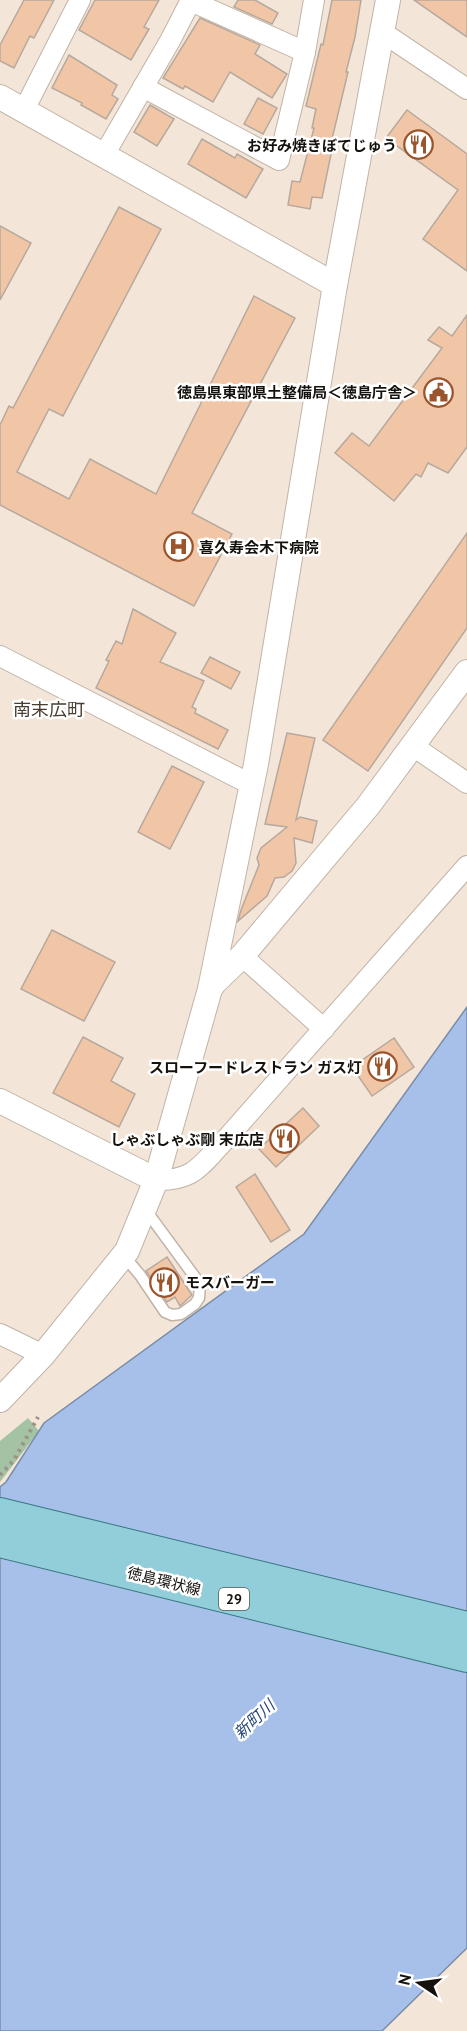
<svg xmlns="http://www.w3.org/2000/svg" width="467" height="2031" font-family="'PT Sans','Noto Sans JP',sans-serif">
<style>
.green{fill:#a3c3a4}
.water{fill:#a6c0e9;stroke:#7a8ca7;stroke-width:1.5}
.building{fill:#f1c6a7;stroke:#b7a89d;stroke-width:1.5}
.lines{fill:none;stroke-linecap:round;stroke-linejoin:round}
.service-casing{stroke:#c1b4a7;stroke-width:13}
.minor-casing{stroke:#c1b4a7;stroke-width:22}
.tertiary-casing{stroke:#c1b4a7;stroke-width:26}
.primary-casing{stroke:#377680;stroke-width:34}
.path{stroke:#9c9288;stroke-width:4;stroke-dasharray:3 4.5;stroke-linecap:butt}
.service{stroke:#fff;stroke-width:10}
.minor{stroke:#fff;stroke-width:20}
.tertiary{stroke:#fff;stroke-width:24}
.primary{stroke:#92ced9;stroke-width:32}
.labels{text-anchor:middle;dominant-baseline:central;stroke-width:5;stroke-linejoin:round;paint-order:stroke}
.shield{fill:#fff;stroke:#5b5855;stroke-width:1.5}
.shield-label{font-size:14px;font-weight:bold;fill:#15110c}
.poi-label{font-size:15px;font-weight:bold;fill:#15110c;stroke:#fff;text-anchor:end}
.street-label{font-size:15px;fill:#15110c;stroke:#fff}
.water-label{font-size:16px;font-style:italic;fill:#27467a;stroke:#fff}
.quarter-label{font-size:18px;fill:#473d31;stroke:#fff}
</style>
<rect width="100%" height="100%" fill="#f3e6d8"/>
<polygon class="green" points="28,1418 39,1431 0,1482 0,1441"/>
<polygon class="water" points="467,1007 467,1948 382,2031 0,2031 0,1487 6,1482 44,1423 304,1234"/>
<g class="building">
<polygon points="24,0 54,0 34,38 30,36 14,68 0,61 0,45"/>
<polygon points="95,0 159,0 144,27 149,29 131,60 79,30"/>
<polygon points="238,0 255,0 278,13 272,24 234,7"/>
<polygon points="332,0 361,0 355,37 346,72 348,72 332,139 334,140 322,198 312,197 310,209 288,205 292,181 300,182 314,128 312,128 316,109 306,106 321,44 323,45"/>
<polygon points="414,0 467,0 467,37"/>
<polygon points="200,18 260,45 255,54 287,74 272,98 230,72 213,102 185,86 183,89 163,78"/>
<polygon points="69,55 117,85 112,95 118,99 106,119 81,105 82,103 52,88"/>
<polygon points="258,98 277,108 263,134 244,124"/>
<polygon points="150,105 174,119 157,146 134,132"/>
<polygon points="407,110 467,154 467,271 423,239 458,190 386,138"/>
<polygon points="202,139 235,158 237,154 263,169 246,198 188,164"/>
<polygon points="119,207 161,229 63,416 49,409 17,472 69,499 90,459 156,494 254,296 295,318 192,513 232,534 194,606 0,505 0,425 9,406 13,408"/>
<polygon points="0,226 31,243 0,300"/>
<polygon points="467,315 467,447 448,473 428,463 421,477 416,474 394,501 335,453 352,433 369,446 442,348 428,340 439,327 452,336"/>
<polygon points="467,533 467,628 368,771 323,740"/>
<polygon points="133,609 176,633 160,662 204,681 192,707 196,709 195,713 228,730 218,749 96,688 109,661 106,660 116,641 122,644"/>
<polygon points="210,657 240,672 231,689 201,673"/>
<polygon points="287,733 315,738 296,820 300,817 317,821 312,843 294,838 296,863 292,871 284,877 275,878 267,896 238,921 241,910 259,865 257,858 261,848 287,827 265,824"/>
<polygon points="172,766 204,782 170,849 138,832"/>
<polygon points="52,930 115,962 84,1021 21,989"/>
<polygon points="83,1037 123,1058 111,1081 135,1094 119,1127 53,1093"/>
<polygon points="394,1038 414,1067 372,1096 352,1067"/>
<polygon points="303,1108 319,1126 276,1167 259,1149"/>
<polygon points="255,1174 290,1230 271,1242 236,1187"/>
<polygon points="167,1257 192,1295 180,1306 175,1297 167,1302 146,1271"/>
</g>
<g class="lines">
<defs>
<polyline id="service" points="124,1256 140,1275 165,1312 172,1315 181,1314 195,1304 199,1298 200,1284 145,1209"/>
<g id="minor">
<polyline points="191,1 305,52"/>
<polyline points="382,32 467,89"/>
<polyline points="143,87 279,160 305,52 314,0"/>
<polyline points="24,110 80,0"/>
<polyline points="104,155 171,39 191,0"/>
<polyline points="0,656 252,785"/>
<polyline points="413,746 467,783"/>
<polyline points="242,956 324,1029"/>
<path d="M156 1180C196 1181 201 1164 227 1138L467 866"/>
<polyline points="0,1334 43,1355"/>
</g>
<g id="tertiary">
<polyline points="0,97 335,285"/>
<polyline points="210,989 214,983 242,956 368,806 467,672"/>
<polyline points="0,1101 156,1180"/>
<polyline points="0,1400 43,1355 127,1251 156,1180 210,989 256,764 335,285 388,0"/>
</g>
<g id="primary">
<polyline points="0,1514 467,1628"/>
<polyline points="0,1541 467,1656"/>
</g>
</defs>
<use href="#service" class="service-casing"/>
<use href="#minor" class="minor-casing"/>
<use href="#tertiary" class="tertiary-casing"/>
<use href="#primary" class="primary-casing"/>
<polyline class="path" points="0,1475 14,1460 38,1417"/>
<use href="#service" class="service"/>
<use href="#minor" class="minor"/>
<use href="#tertiary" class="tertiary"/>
<use href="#primary" class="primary"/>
</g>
<defs>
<symbol id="restaurant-ring" viewBox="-11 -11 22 22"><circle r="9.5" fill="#fff" stroke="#9b552d" stroke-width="1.5"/><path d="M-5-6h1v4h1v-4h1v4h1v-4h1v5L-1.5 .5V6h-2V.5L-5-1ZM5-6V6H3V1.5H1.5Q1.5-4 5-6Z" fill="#9b552d"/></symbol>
<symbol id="civic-ring" viewBox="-11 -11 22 22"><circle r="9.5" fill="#fff" stroke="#9b552d" stroke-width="1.5"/><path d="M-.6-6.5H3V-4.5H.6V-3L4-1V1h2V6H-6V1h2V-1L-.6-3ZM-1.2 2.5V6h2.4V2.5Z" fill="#9b552d"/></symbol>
<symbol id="hospital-ring" viewBox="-11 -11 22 22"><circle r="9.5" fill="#fff" stroke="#9b552d" stroke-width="1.5"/><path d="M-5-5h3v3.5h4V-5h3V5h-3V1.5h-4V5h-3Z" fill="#9b552d"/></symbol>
</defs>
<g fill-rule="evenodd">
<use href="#restaurant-ring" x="402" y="128" width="33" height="33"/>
<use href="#civic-ring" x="422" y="376" width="33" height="33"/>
<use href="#hospital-ring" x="162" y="530" width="33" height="33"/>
<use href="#restaurant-ring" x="366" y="1050" width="33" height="33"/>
<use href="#restaurant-ring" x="268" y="1122" width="33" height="33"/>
<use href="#restaurant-ring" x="148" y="1266" width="33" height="33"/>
</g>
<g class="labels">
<rect class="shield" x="219" y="1588" width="30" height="22" rx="4.5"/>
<g class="shield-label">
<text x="234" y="1599">29</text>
</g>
<g class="poi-label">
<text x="397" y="145">お好み焼きぼてじゅう</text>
<text x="417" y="392">徳島県東部県土整備局＜徳島庁舎＞</text>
<text x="199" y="547" text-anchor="start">喜久寿会木下病院</text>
<text x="362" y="1067">スローフードレストラン ガス灯</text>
<text x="264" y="1139">しゃぶしゃぶ剛 末広店</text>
<text x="185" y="1282" text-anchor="start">モスバーガー</text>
</g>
<g class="street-label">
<text transform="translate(164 1581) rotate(14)">徳島環状線</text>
</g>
<g class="water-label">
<text transform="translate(254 1719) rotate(-43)">新町川</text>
</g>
<g class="quarter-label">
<text x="49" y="709">南末広町</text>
</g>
</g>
<g transform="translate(419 1983) rotate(283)" stroke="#ffffff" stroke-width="4.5" paint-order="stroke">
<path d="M0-4.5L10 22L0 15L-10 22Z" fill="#15110c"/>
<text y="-9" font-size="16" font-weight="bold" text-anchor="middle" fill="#15110c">N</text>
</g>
</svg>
